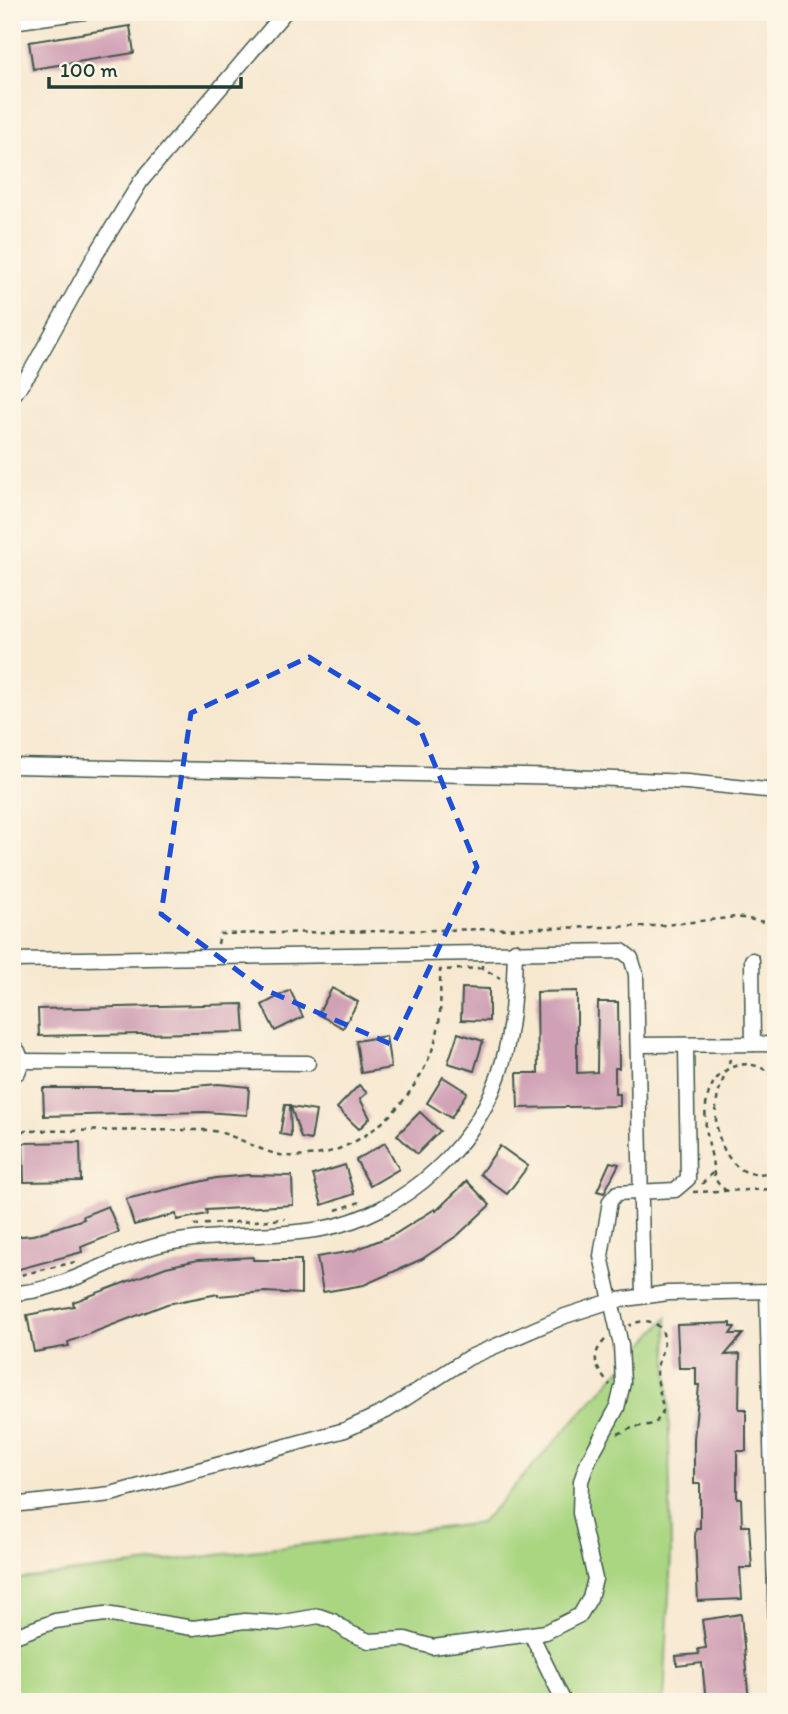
<svg xmlns="http://www.w3.org/2000/svg" width="788" height="1714" font-family="Itim,sans-serif">
<style>
.green{fill:#aad682;stroke:#648a5b;stroke-width:2}
.building{fill:#d0a1b5}
.lines{fill:none;stroke-linecap:round;stroke-linejoin:round}
.minor-casing{stroke:#3f574b;stroke-width:17}
.path{stroke:#3f574b;stroke-width:2.5;stroke-dasharray:5 5;stroke-linecap:butt}
.minor{stroke:#fff;stroke-width:14}
.marked{fill:none;stroke:#1d4ed8;stroke-width:5;stroke-dasharray:14 9;stroke-linejoin:round}
</style>
<rect width="100%" height="100%" fill="#fcf5e5"/>
<filter id="ink" filterUnits="userSpaceOnUse"><feTurbulence type="fractalNoise" baseFrequency=".0143" numOctaves="2"/><feDisplacementMap in="SourceGraphic" scale="14" xChannelSelector="R" yChannelSelector="G"/><feConvolveMatrix kernelMatrix="1 2 1 2 8 2 1 2 1" color-interpolation-filters="sRGB"/></filter>
<filter id="wash" filterUnits="userSpaceOnUse"><feTurbulence type="fractalNoise" baseFrequency=".00686" numOctaves="4" result="noise"/><feDisplacementMap in="SourceGraphic" scale="28" xChannelSelector="R" yChannelSelector="G"/><feGaussianBlur stdDeviation="1.57" result="paint"/><feColorMatrix in="noise" values="0 0 0 0 0 0 0 0 0 0 0 0 0 0 0 0 0 1.4 0 .05"/><feComposite in="paint" operator="in"/></filter>
<g filter="url(#wash)">
<rect width="100%" height="100%" fill="#f7e8d0"/>
<polygon class="green" points="667,1318 671,1553 664,1702 12,1702 12,1580 481,1523"/>
<g id="blocks">
<g class="building">
<polygon points="130,26 134,53 33,69 29,42"/>
<polygon points="332,988 358,1002 343,1028 318,1014"/>
<polygon points="462,988 489,989 489,1021 461,1020"/>
<polygon points="290,990 303,1017 275,1031 262,1005"/>
<polygon points="577,991 577,1073 597,1072 598,1002 618,1002 619,1068 615,1068 615,1094 620,1094 620,1106 518,1108 517,1073 538,1073 537,992"/>
<polygon points="243,1004 245,1032 39,1036 38,1009"/>
<polygon points="458,1033 483,1041 474,1071 448,1063"/>
<polygon points="386,1036 391,1068 361,1073 356,1041"/>
<polygon points="443,1077 467,1092 451,1118 427,1103"/>
<polygon points="218,1084 249,1087 247,1115 205,1112 44,1116 43,1088 173,1088"/>
<polygon points="359,1085 367,1093 360,1099 370,1118 359,1129 337,1108"/>
<polygon points="285,1105 290,1105 291,1136 280,1134"/>
<polygon points="291,1107 316,1111 311,1140 301,1138"/>
<polygon points="420,1112 440,1131 417,1154 397,1135"/>
<polygon points="80,1142 81,1181 24,1182 23,1143"/>
<polygon points="385,1143 399,1169 370,1186 356,1160"/>
<polygon points="500,1146 528,1166 507,1194 480,1174"/>
<polygon points="610,1162 619,1164 604,1193 597,1191"/>
<polygon points="345,1165 354,1194 322,1205 313,1175"/>
<polygon points="249,1175 292,1176 293,1205 206,1210 207,1214 177,1220 176,1214 134,1225 126,1199 216,1178"/>
<polygon points="467,1181 490,1205 458,1235 422,1259 364,1285 323,1292 317,1257 353,1251 395,1234 435,1209 436,1211"/>
<polygon points="108,1206 119,1232 81,1247 82,1252 12,1271 12,1237 33,1235 84,1219 83,1216"/>
<polygon points="253,1257 253,1260 301,1260 301,1294 265,1292 218,1296 218,1294 167,1304 68,1342 69,1346 34,1352 27,1315 74,1306 73,1302 166,1267 198,1260"/>
<polygon points="731,1323 731,1327 735,1327 730,1334 743,1334 725,1355 740,1354 739,1409 746,1409 746,1451 737,1451 737,1498 741,1498 742,1526 749,1526 752,1568 740,1568 742,1599 698,1601 695,1537 696,1528 700,1528 700,1484 694,1484 694,1439 699,1385 696,1385 696,1368 679,1368 677,1325"/>
<polygon points="741,1614 749,1702 706,1702 702,1663 677,1666 676,1656 699,1654 698,1649 706,1648 702,1620"/>
</g>
</g>
</g>
<g filter="url(#ink)">
<use href="#blocks" fill-opacity="0" stroke="#3f574b" stroke-width="2"/>
<g class="lines">
<defs>
<g id="minor">
<polyline points="12,22 84,12"/>
<polyline points="12,397 31,371 92,261 141,181 285,12"/>
<polyline points="12,766 570,777 687,782 776,791"/>
<polyline points="12,960 622,951 631,958 636,974 643,1296"/>
<polyline points="752,960 753,1044"/>
<polyline points="638,1045 776,1044"/>
<polyline points="12,1047 18,1051 22,1061 18,1072 12,1076"/>
<polyline points="22,1061 308,1063"/>
<polyline points="767,1291 776,1631"/>
<path d="M12 1293C62 1293 114 1255 163 1244 216 1233 269 1238 321 1229 405 1214 481 1144 503 1061 513 1026 514 987 515 950"/>
<polyline points="12,1505 111,1494 345,1430 386,1411 468,1358 565,1316 611,1301 668,1293 776,1291"/>
<polyline points="531,1634 564,1702"/>
<polyline points="12,1637 55,1621 105,1614 193,1628 245,1621 279,1623 319,1616 333,1621 348,1632 369,1641 405,1639 433,1647 546,1632 580,1615 590,1598 595,1579 580,1513 581,1481 588,1461 617,1408 623,1383 621,1345 601,1256 610,1201 617,1193 675,1190 688,1179 686,1045"/>
</g>
</defs>
<use href="#minor" class="minor-casing"/>
<g class="path">
<polyline points="218,944 220,934 655,926 737,917 776,924"/>
<polyline points="482,965 482,968 500,978"/>
<path d="M730 1059C727 1073 719 1086 717 1100 710 1135 733 1191 776 1169"/>
<path d="M12 1131 206 1130C235 1132 258 1153 287 1156 358 1163 421 1099 437 1034 442 1013 440 991 440 970L482 968"/>
<polyline points="702,1184 712,1173"/>
<path d="M727 1191C710 1180 715 1171 711 1154 707 1136 703 1118 707 1100 713 1065 753 1051 776 1080"/>
<polyline points="693,1192 776,1189"/>
<polyline points="336,1210 360,1202"/>
<polyline points="194,1225 285,1219"/>
<polyline points="12,1277 75,1262"/>
<path d="M605 1340C589 1356 596 1370 610 1385"/>
<path d="M618 1434 634 1427 655 1424 663 1411C662 1398 657 1385 657 1371 657 1360 665 1349 664 1338 662 1319 641 1318 629 1326"/>
</g>
<use href="#minor" class="minor"/>
</g>
</g>
<path class="marked" d="M309 657 418 724 477 867 393 1045 261 988 161 914 191 713Z"/>
<rect width="788" height="1714" fill="none" stroke="#fcf5e5" stroke-width="42"/>
<path d="M49 77v10h192v-10" fill="none" stroke="#1f3d34" stroke-width="3.5"/>
<text x="60" y="77" font-size="21" fill="#1f3d34" stroke="#fcf5e5" stroke-width="5" paint-order="stroke">100 m</text>
</svg>
